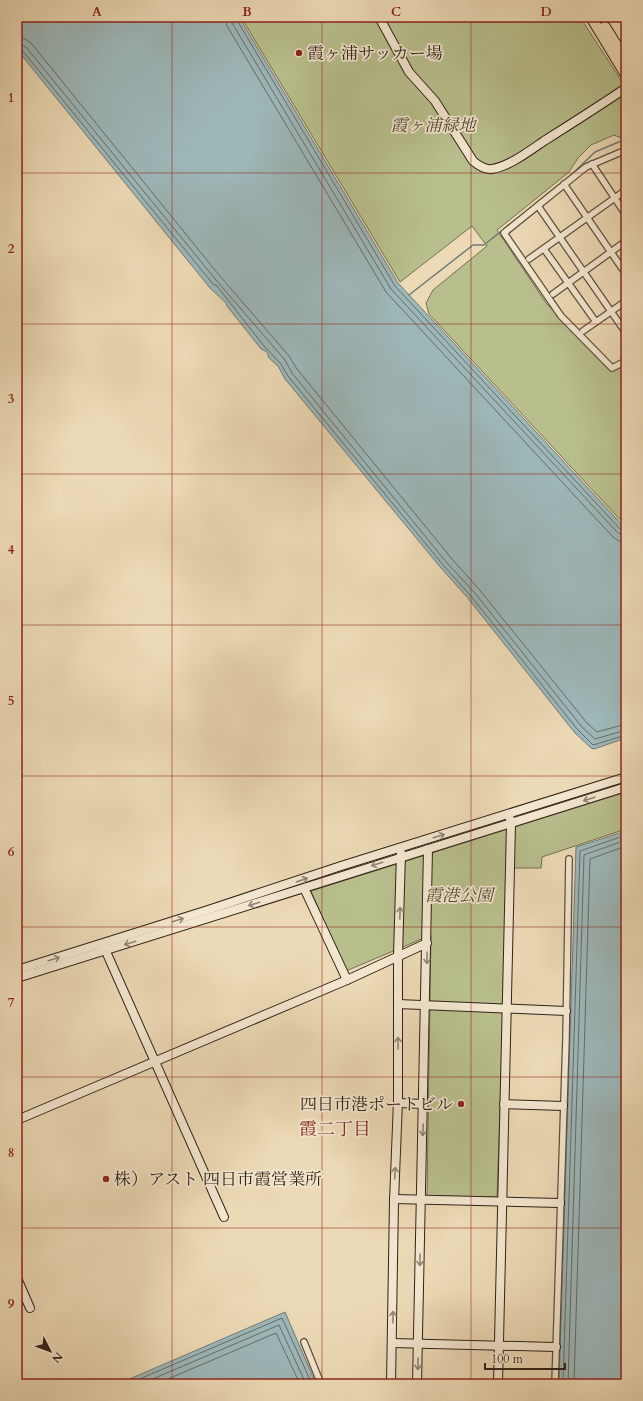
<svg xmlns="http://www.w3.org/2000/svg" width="643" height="1401" font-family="Cardo,'Noto Serif JP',serif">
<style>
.green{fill:#b8bf8d;stroke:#747052}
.water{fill:#9db7b9;stroke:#727b78}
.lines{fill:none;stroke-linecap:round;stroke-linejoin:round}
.shore{stroke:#676c68;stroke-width:1}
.stream{stroke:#727b78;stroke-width:1.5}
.street-casing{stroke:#60503e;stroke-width:8}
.secondary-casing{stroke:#312217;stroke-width:10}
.highway-casing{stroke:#312217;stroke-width:12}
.street{stroke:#f3e6cf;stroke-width:5.5}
.secondary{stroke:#f3e6cf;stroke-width:8}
.highway{stroke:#ecd9b5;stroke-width:10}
.oneway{stroke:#928473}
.grid{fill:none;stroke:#8f2418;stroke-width:1;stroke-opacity:0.55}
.poi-dot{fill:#8f2418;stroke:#f3e6cf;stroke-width:1.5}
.labels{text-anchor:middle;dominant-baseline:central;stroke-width:3.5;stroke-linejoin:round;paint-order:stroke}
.poi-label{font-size:17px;fill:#312217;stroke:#f3e6cf;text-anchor:start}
.park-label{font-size:17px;font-style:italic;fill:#534934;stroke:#f3e6cf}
.neighbourhood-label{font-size:18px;fill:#7a1f14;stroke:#f3e6cf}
.neatline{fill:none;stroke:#8f2418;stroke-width:1.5}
.grid-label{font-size:13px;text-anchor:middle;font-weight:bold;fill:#8f2418}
</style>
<rect width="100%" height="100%" fill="#ecd9b5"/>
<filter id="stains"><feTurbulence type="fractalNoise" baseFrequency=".005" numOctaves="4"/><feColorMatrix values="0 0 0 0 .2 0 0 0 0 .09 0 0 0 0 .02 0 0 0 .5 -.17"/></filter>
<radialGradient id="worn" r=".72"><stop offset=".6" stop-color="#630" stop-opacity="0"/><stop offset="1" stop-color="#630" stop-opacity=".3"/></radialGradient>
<g class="green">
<polygon points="241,17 580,17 626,88 626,140 614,135 591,145 578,158 569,172 497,230 546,303 608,367 626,361 626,526 429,314 426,303 433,290 487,246 472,226 400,282"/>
<polygon points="626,792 626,829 542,857 541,868 508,868 497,1197 427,1196 431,935 346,971 311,891"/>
</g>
<g class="water">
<polygon points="17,17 239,17 398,283 626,529 626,738 594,749 591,748 575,733 467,597 441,568 285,379 278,366 269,358 267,352 261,349 227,306 226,303 210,288 19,52 17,50"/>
<polygon points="626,831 626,1384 559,1384 576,847"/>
<polygon points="285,1312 316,1384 118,1384"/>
</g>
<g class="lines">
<g class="shore">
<polyline points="224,17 227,26 386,292 613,537 619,541 626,542"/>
<polyline points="230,17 232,23 391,289 618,533 626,536"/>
<polyline points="235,17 395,286 621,530 626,531"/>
<polyline points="17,37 25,39 31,43 219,275 289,356 297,369 452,559 478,588 587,723 597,732 626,724"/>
<polyline points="17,43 26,47 216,280 285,360 292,373 447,563 474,592 582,727 595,739 626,730"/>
<polyline points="17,48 22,50 213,284 217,286 264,346 281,364 288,376 444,566 470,595 578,730 593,745 626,735"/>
<polyline points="128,1384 282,1318 312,1384"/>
<polyline points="141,1384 279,1325 306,1384"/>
<polyline points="156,1384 276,1333 300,1384"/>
<polyline points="563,1384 580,851 626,835"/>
<polyline points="568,1384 584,855 626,840"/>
<polyline points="574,1384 590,859 626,846"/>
</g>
<polyline class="stream" points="409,295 473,245 484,245 572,174 595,152 621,141"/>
<defs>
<g id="street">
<polyline points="626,150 586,167 504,233 561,316 612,368 626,361"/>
<polyline points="592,164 626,215"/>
<polyline points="564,184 626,274"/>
<polyline points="538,206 626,333"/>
<polyline points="544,249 596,322"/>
<polyline points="529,259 626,190"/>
<polyline points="553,294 626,241"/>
<polyline points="583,331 626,301"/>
<polyline points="304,1342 321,1384"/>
<polyline points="555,1384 566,1038 569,859"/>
</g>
<g id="secondary">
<path d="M379 17 409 72 435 101 473 161C479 166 485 170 492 169 510 166 529 151 544 141 571 124 599 106 626 88"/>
<polyline points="304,888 347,980"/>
<polyline points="104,947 224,1217"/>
<polyline points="17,970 208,910 341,866 626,777"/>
<polyline points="17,978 626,787"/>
<polyline points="398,1004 566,1011"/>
<polyline points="398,1103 424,1104"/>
<polyline points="504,1104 563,1106"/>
<polyline points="17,1120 347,980 427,943"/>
<polyline points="394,1199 560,1203"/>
<polyline points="17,1278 30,1308"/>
<polyline points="392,1343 556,1347"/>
<polyline points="391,1384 394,1201 398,1101 398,956 401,853"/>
<polyline points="417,1384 428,849"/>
<polyline points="498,1384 511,824 510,819"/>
</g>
<g id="highway">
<polyline points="591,17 626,75"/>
<polyline points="605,27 626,61"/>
</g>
</defs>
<use href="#street" class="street-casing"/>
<use href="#secondary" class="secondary-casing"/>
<use href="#highway" class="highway-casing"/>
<use href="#street" class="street"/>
<use href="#secondary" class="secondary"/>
<use href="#highway" class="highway"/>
</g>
<defs><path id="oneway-shaft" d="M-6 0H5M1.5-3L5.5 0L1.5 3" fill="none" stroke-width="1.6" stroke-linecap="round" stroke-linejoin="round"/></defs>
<g class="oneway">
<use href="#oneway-shaft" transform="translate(589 799) rotate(162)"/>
<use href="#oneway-shaft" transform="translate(439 836) rotate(-17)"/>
<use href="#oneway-shaft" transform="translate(377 864) rotate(162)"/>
<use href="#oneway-shaft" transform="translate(302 880) rotate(-19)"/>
<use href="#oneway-shaft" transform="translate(254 904) rotate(163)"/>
<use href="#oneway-shaft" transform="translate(400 913) rotate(-88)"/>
<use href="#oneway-shaft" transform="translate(178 920) rotate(-17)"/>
<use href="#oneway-shaft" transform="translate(130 943) rotate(163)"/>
<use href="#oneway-shaft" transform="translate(427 958) rotate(91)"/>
<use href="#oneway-shaft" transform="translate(54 959) rotate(-17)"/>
<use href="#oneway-shaft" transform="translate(398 1043) rotate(-90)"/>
<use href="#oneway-shaft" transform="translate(423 1130) rotate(92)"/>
<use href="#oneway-shaft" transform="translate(395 1173) rotate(-87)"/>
<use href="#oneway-shaft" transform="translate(420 1260) rotate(91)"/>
<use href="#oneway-shaft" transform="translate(393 1317) rotate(-90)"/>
<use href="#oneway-shaft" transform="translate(418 1364) rotate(91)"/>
</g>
<path class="grid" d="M172 17V1384M322 17V1384M471 17V1384M17 173H626M17 324H626M17 474H626M17 625H626M17 776H626M17 927H626M17 1077H626M17 1228H626"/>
<g class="poi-dot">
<circle cx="299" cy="53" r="4"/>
<circle cx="461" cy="1104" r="4"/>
<circle cx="106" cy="1179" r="4"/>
</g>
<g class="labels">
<g class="poi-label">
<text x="307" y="53">霞ヶ浦サッカー場</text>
<text x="453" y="1104" text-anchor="end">四日市港ポートビル</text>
<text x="114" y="1179">株）アスト 四日市霞営業所</text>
</g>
<g class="park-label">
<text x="433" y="125">霞ヶ浦緑地</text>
<text x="459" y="895">霞港公園</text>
</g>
<g class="neighbourhood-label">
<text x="335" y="1129">霞二丁目</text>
</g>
</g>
<rect width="643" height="1401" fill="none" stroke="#ecd9b5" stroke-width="44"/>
<g transform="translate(50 1351) rotate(132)" stroke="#f3e6cf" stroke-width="3" paint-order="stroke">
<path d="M0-3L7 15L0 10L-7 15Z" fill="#312217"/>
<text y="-6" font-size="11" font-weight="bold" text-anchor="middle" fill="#312217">N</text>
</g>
<path d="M485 1363v6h80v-6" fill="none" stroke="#312217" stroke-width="2"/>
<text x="491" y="1363" font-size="12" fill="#312217" stroke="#f3e6cf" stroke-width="3" paint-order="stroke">100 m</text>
<rect x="22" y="22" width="599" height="1357" class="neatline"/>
<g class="grid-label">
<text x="97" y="16">A</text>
<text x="247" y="16">B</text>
<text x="396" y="16">C</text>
<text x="546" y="16">D</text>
<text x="11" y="102">1</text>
<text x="11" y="253">2</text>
<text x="11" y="403">3</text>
<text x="11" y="554">4</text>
<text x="11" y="705">5</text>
<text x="11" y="856">6</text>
<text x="11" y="1007">7</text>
<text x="11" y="1157">8</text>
<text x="11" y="1308">9</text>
</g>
<rect width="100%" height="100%" filter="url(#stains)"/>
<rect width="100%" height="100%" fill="url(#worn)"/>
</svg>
